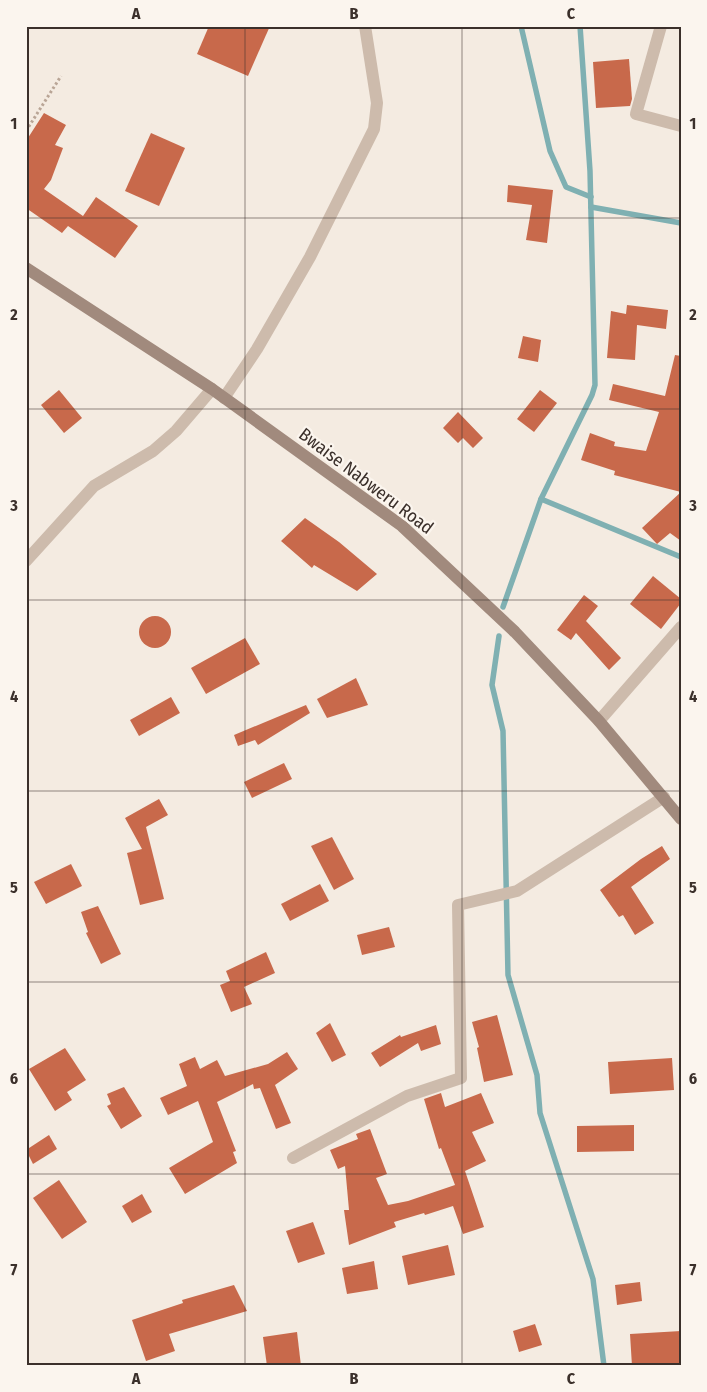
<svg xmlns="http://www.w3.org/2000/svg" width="707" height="1392" font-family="'Fira Sans Condensed',sans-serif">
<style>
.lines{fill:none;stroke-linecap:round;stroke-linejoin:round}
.stream{stroke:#7fb0b2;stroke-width:5.5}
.building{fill:#c8694b}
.path{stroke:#b9a596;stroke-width:3;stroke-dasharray:2.5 2.5;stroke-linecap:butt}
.street{stroke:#cdbbac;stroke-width:12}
.secondary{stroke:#a18a7d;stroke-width:12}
.grid{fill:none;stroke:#3b302b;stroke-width:1;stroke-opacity:0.55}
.labels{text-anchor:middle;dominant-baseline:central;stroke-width:4.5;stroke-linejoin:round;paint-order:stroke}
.street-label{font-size:18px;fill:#3b302b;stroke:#fbf5ee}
.neatline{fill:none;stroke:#3b302b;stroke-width:2}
.grid-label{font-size:16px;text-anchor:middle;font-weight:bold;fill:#3b302b}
</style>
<rect width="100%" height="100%" fill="#f4ebe1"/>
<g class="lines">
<g class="stream">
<polyline points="521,26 550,151 566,187 591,197"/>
<polyline points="591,207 681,223"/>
<polyline points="541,499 681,557"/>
<polyline points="503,607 541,499 592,395 595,385 590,171 580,26"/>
<polyline points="499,636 492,685 503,731 508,975 537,1075 540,1113 593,1279 604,1366"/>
</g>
</g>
<g class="building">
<polygon points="209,26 270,26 248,76 197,54"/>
<polygon points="629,59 632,99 630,106 596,108 593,62"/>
<polygon points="44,113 66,125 55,145 63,148 51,180 44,189 83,216 96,197 138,226 115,258 68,226 62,233 26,208 26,141"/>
<polygon points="151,133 185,148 159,206 125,191"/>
<polygon points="508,185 553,190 547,243 526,240 532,205 507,202"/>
<polygon points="627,305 668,310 666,329 637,325 635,360 607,358 611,311 626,314"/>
<polygon points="523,336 541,340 538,362 518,358"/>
<polygon points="675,355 681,356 681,541 670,533 657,544 642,528 681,492 614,475 615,471 581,460 590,433 615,442 614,446 646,451 659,412 609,400 613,384 665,396"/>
<polygon points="59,390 82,418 64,433 41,405"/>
<polygon points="540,390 557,403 534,432 517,419"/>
<polygon points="458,412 483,438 473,448 463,438 458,443 443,428"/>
<polygon points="305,518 339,542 377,574 357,591 314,565 312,568 281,541"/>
<polygon points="653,576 681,599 681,603 661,629 630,604"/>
<polygon points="584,595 598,606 586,621 621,658 609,670 576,633 571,640 557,630"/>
<circle cx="155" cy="632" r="16"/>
<polygon points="245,638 260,664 206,694 191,668"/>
<polygon points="356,678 368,705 327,718 317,699"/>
<polygon points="171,697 180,713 139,736 130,720"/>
<polygon points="306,705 310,713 258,745 255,740 238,746 234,735"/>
<polygon points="284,763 292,779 252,798 244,782"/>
<polygon points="159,799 168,815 146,827 164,899 140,905 127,853 142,849 125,818"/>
<polygon points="332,837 354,879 334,890 311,846"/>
<polygon points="662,846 670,859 631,887 654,923 635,935 623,915 619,917 600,890 641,859"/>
<polygon points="71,864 82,886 46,904 34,882"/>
<polygon points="320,884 329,901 290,921 281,904"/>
<polygon points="98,906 121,954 101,964 86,933 88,932 81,912"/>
<polygon points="389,927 395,947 362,955 357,935"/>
<polygon points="266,952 275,973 244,987 252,1004 231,1012 220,985 230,981 226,971"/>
<polygon points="497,1015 513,1075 484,1082 477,1048 479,1047 472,1022"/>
<polygon points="330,1023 346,1055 332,1062 316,1033"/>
<polygon points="436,1025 441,1044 421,1051 418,1043 380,1067 371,1053 400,1035 401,1037"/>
<polygon points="65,1048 86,1080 67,1092 72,1100 55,1111 29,1069"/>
<polygon points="287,1052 298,1069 275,1085 291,1123 276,1129 260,1088 254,1089 253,1084 217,1102 236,1151 233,1152 237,1163 185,1194 169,1168 213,1142 198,1101 168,1115 160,1098 187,1086 179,1064 195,1057 200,1069 217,1060 225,1076 268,1064"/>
<polygon points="672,1058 674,1090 610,1094 608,1062"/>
<polygon points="124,1087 142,1116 121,1129 107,1106 111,1104 107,1094"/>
<polygon points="441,1093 445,1107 481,1093 494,1123 472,1132 486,1161 465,1171 484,1227 463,1234 453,1206 425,1215 424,1213 394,1222 396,1227 349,1245 344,1210 349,1210 345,1166 338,1169 330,1150 358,1139 356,1134 370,1129 387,1174 376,1178 388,1205 408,1201 455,1185 441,1148 439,1149 424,1099"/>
<polygon points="634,1125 634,1151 577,1152 577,1126"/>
<polygon points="49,1135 57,1149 33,1164 26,1150"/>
<polygon points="59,1180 87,1222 62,1239 33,1198"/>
<polygon points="142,1194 152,1212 132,1223 122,1206"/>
<polygon points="313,1222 325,1254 298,1263 286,1231"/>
<polygon points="448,1245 455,1275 408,1285 402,1256"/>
<polygon points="374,1261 378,1289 347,1294 342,1268"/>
<polygon points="640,1282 642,1301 617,1305 615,1285"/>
<polygon points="234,1285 247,1311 169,1334 175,1351 146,1361 132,1320 183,1303 182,1300"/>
<polygon points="535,1324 542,1345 519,1352 513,1331"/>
<polygon points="681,1331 681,1366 632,1366 630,1334"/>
<polygon points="297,1332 301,1366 267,1366 263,1337"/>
</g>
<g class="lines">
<polyline class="path" points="26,131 61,76"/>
<g class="street">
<polyline points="661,26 636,114 681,126"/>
<polyline points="224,398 257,349 310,257 374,129 377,103 365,26"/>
<polyline points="26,561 94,486 153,451 176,431 212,389"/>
<polyline points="599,721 681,627"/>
<polyline points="293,1158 407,1096 461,1078 458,905 517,891 664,797"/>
</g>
<polyline class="secondary" points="26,268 212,389 402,526 515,632 599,721 681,819"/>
</g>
<path class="grid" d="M245 26V1366M462 26V1366M26 218H681M26 409H681M26 600H681M26 791H681M26 982H681M26 1174H681"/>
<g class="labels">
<g class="street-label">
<text transform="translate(366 481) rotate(37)">Bwaise Nabweru Road</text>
</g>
</g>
<rect width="707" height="1392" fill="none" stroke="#fbf5ee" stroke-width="55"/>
<rect x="28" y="28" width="652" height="1336" class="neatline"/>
<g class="grid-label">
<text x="136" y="19">A</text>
<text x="354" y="19">B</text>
<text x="571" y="19">C</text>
<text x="14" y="129">1</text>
<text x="693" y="129">1</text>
<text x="14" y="320">2</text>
<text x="693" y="320">2</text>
<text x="14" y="511">3</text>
<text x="693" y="511">3</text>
<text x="14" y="702">4</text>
<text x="693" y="702">4</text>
<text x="14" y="893">5</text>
<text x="693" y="893">5</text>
<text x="14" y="1084">6</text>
<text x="693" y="1084">6</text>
<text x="14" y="1275">7</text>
<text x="693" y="1275">7</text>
<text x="136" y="1384">A</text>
<text x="354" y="1384">B</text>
<text x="571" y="1384">C</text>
</g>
</svg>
